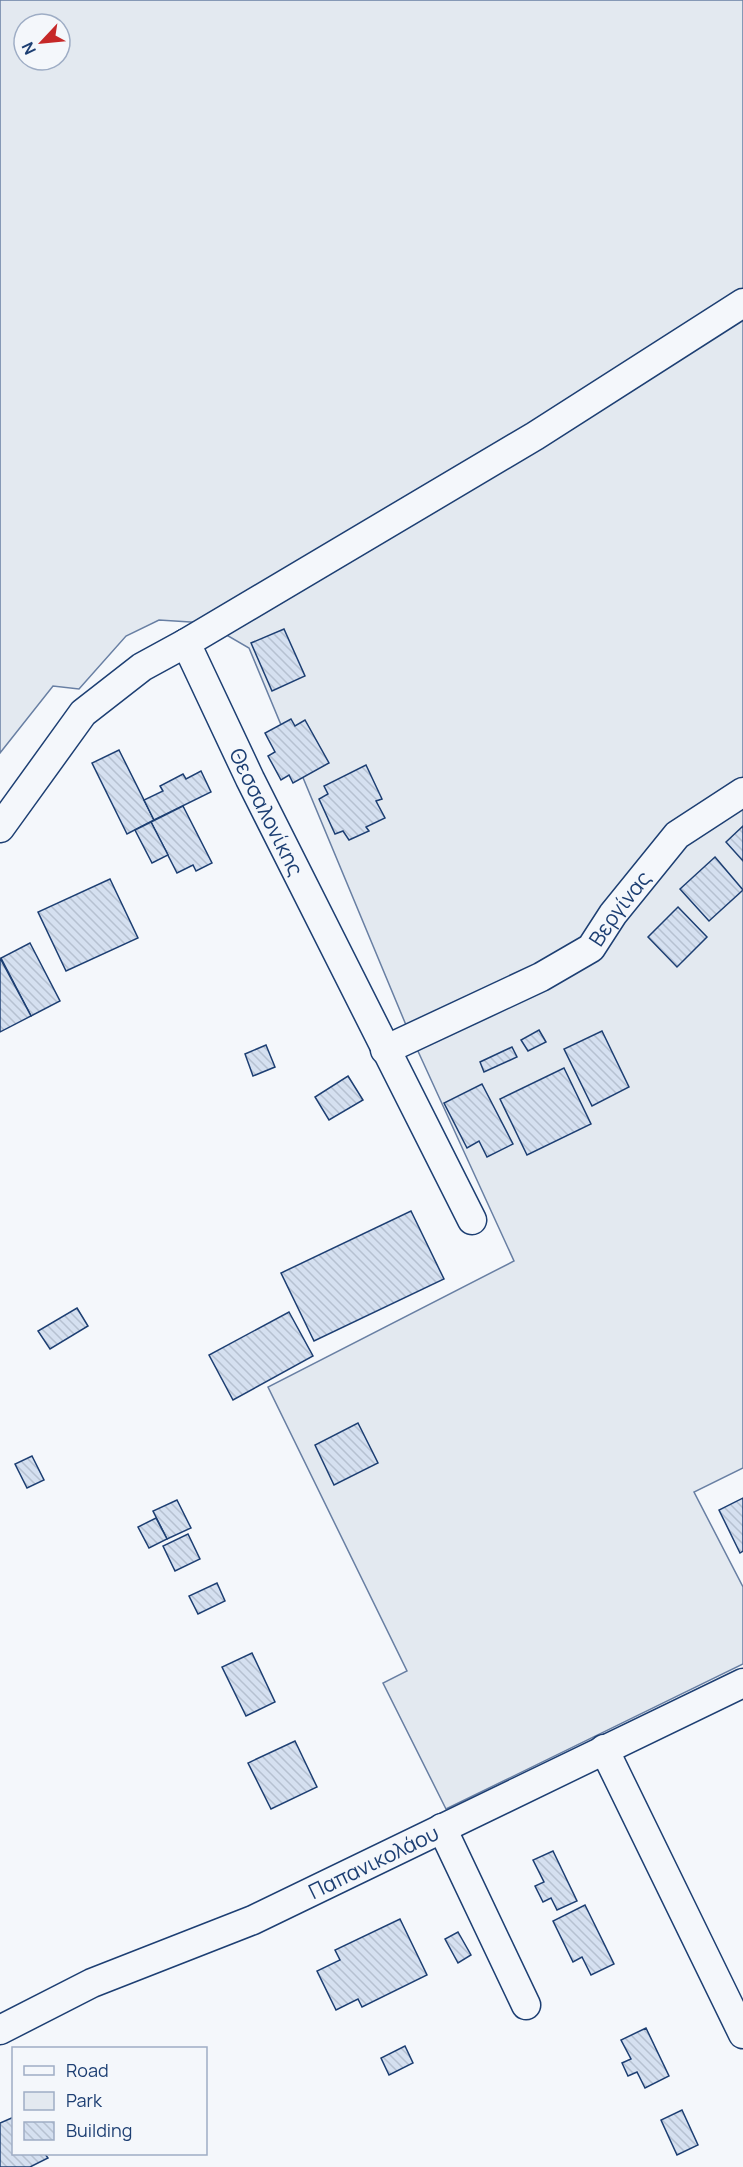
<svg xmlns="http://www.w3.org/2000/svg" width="743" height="2167" font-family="Manrope,sans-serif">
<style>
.green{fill:#e3e9f0;stroke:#687fa3;stroke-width:1.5;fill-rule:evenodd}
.building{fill:url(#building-back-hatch);stroke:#1d3f73;stroke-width:1.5}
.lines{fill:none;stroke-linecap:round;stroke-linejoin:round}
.street-casing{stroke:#1d3f73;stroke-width:31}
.street{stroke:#f4f7fb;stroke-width:28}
.labels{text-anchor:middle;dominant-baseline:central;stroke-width:4.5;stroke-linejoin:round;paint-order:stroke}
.street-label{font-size:21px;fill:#1d3f73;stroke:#f4f7fb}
</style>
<defs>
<pattern id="building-back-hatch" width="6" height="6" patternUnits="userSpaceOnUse" patternTransform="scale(1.5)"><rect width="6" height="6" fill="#d5e0f0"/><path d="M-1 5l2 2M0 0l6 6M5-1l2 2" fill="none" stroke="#b6c1d1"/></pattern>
</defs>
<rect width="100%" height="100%" fill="#f4f7fb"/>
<path class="green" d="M0 0H743V1468L694 1492 743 1587V1664L446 1809 383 1683 407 1671 268 1387 514 1261 406 1025 249 648 206 623 159 620 126 636 79 689 53 686 0 753ZM24 24H60V60H24Z"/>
<g class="building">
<polygon points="284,629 305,676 272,691 251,643"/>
<polygon points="291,719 295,726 305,720 329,763 293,783 289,775 281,780 268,756 275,752 265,733"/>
<polygon points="119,750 154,820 127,834 92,763"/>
<polygon points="366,765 382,799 376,801 385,818 366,827 369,831 349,840 343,831 335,834 319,799 328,794 324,786"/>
<polygon points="201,771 211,792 154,820 144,800 163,791 160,786 183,774 186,779"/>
<polygon points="183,806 212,863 196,871 193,865 177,873 151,822"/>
<polygon points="151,822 168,855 152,863 135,830"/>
<polygon points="743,826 743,861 726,842"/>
<polygon points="715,857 743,890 709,921 680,889"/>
<polygon points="110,879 138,938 66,971 38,912"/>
<polygon points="678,907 707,937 677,967 648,937"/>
<polygon points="30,943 60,1001 31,1016 1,958"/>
<polygon points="0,958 31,1016 0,1032"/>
<polygon points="539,1030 546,1042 528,1051 521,1040"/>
<polygon points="602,1031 629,1087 592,1106 564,1049"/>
<polygon points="266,1045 275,1067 253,1076 245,1054"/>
<polygon points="512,1047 517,1057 484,1072 480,1062"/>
<polygon points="564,1068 591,1124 527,1155 500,1099"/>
<polygon points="348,1076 363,1100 329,1120 315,1097"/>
<polygon points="482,1084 513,1144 487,1157 479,1141 467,1148 444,1103"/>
<polygon points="411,1211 444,1279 314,1341 281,1273"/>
<polygon points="77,1308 88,1326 50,1349 38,1331"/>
<polygon points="289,1312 313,1356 233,1400 209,1355"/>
<polygon points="358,1423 378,1463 334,1485 315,1445"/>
<polygon points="32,1456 44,1480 27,1488 15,1464"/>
<polygon points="743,1498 743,1551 740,1553 719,1510"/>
<polygon points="177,1500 191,1528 167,1539 153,1511"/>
<polygon points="156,1518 167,1539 149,1548 138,1527"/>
<polygon points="188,1534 200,1559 175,1571 163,1546"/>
<polygon points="217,1583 225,1601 198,1614 189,1596"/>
<polygon points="252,1653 275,1702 246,1716 222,1667"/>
<polygon points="295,1741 317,1787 271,1809 248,1763"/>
<polygon points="553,1851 577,1901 557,1910 551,1898 543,1902 535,1886 544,1882 533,1860"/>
<polygon points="585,1905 614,1964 591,1975 582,1957 573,1962 553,1921"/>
<polygon points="400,1919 427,1975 362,2007 358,1999 336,2010 317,1971 340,1960 335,1950"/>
<polygon points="458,1932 471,1955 458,1963 445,1939"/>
<polygon points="646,2028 669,2076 645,2088 637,2072 628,2076 622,2063 631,2059 621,2040"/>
<polygon points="405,2046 413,2063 389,2075 381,2058"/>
<polygon points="682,2110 698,2145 677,2155 661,2120"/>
<polygon points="14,2117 14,2154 45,2154 48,2158 30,2167 0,2167 0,2123"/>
</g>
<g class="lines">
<defs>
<g id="street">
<polyline points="186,643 535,436 743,303"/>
<path id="s1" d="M0 828 83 713 142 667 186 643 250 779 472 1220"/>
<path id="s2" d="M385 1050 541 977 591 948 613 914 677 835 743 792"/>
<polyline points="604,1749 743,2034"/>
<polyline points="442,1828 526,2005"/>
<path id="s3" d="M0 2030 92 1983 253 1920 743 1683"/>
</g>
</defs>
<use href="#street" class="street-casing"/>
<use href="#street" class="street"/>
</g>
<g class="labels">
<g class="street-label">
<text stroke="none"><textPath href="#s1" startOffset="454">Θεσσαλονίκης</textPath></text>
<text stroke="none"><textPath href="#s2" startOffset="279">Βεργίνας</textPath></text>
<text stroke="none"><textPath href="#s3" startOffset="410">Παπανικολάου</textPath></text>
</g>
</g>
<rect x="12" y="2047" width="195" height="108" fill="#f4f7fb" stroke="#9eadc5" stroke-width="1.5"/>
<rect x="24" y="2066" width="30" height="9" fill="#f4f7fb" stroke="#9eadc5" stroke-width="1.5"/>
<text x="66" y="2077" font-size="18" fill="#1d3f73">Road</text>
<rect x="24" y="2092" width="30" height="18" fill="#e3e9f0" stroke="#9eadc5" stroke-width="1.5"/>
<text x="66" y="2107" font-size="18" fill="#1d3f73">Park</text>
<rect x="24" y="2122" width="30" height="18" fill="url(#building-back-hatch)" stroke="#9eadc5" stroke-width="1.5"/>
<text x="66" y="2137" font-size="18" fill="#1d3f73">Building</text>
<g transform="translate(42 42) rotate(244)"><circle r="28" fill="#f4f7fb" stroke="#9eadc5" stroke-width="1.5"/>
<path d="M0-4.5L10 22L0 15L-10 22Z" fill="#c62828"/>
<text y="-9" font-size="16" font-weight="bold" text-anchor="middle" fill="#1d3f73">N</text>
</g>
</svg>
